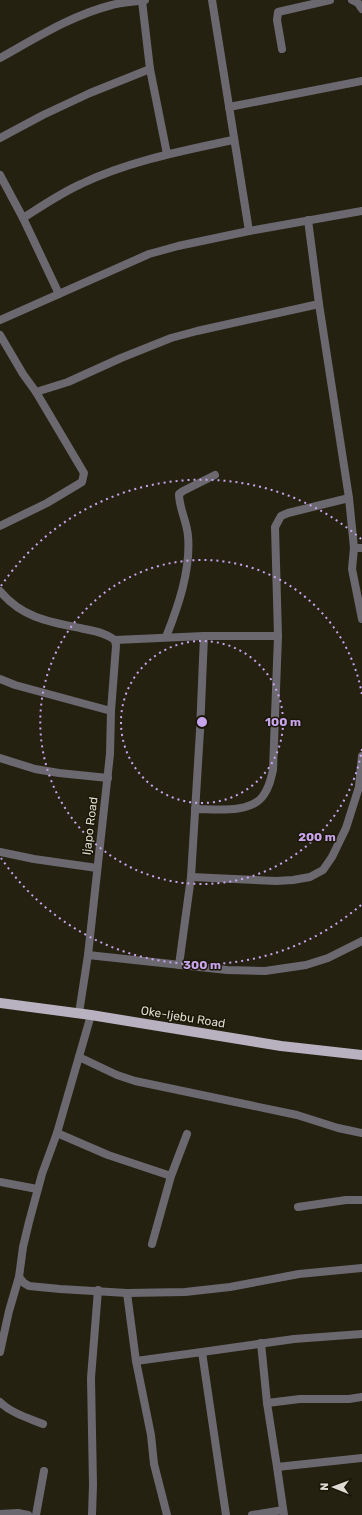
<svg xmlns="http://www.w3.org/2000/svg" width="362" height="1515" font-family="Rubik,sans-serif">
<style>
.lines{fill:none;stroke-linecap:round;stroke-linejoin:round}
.minor{stroke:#6c6870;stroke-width:8}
.major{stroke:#b8b1c0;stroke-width:10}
.ring{fill:none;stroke:#c9a5ee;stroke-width:2;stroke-dasharray:2 4}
.labels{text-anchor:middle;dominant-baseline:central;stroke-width:3;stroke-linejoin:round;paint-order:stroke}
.street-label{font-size:12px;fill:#dedcd2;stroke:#1b1808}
.centre{fill:#c9a5ee;stroke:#1b1808;stroke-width:2}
.ring-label{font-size:12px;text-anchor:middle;font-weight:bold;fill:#c9a5ee;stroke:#1b1808;stroke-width:3;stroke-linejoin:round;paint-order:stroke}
</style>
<rect width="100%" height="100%" fill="#242111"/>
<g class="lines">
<g class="minor">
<polyline points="212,0 249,231"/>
<polyline points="352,0 358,3 362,9"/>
<polyline points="282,49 277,20 278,12 330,0"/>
<path d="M0 58C36 38 72 15 112 5 122 2 134 2 145 0"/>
<polyline points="150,69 167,154"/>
<polyline points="229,107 362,81"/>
<polyline points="0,138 43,115 90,93 150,69 142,1"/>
<polyline points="0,175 23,218 59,294"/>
<path d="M23 218C42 206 61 193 81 184 129 161 182 151 233 140"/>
<polyline points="319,304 349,498 354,548 362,548"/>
<polyline points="0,320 149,254 178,246 249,231 362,211"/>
<polyline points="0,335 23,374 36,392 84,473 82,482 47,503 0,526"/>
<polyline points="36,392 68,382 121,358 171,338 197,331 319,304 308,220"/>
<polyline points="354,548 352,569 362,619"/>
<path d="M0 591C21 617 49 622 80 628 93 631 104 632 115 640L204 636"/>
<path d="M166 637C178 607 191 570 188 536 187 522 179 508 179 494L183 491 215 475"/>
<polyline points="0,679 15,685 111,711"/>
<polyline points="0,758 35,769 59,773 108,778"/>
<path d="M195 809C215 809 250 814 263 796 269 788 271 779 273 770L278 636 275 527 281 516 288 513 349 498"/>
<polyline points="0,852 34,859 97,868"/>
<polyline points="191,877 276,881 293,880 310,877 323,870 332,857 346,828 359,787 362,756"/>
<polyline points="88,955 227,970 265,971 306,965 328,958 362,941"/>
<polyline points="179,965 191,877 200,731 204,636 278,636"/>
<polyline points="79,1013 88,955 110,754 111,711 116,646 115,640"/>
<polyline points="79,1057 117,1075 135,1081 297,1115 338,1128 362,1133"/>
<polyline points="57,1133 108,1155 171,1176 187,1134"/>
<polyline points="0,1182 37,1189"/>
<polyline points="298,1207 346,1200 362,1200"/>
<polyline points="152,1244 171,1176"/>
<polyline points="19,1277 24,1283 29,1286 60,1289 127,1293 185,1292 230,1287 299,1274 362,1268"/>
<polyline points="127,1293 136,1361 151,1435 154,1464 167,1515"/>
<polyline points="261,1343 267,1403 277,1467 362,1458"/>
<polyline points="0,1352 9,1311 19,1277 23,1247 29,1222 42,1174 57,1133 91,1015"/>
<polyline points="202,1352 294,1339 362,1334"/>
<polyline points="136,1361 202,1352 226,1515"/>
<path d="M0 1402C11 1413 28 1418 43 1424"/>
<polyline points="267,1403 300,1399 349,1399 362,1397"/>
<polyline points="277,1467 284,1515"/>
<polyline points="0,1514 18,1513 28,1515"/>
<polyline points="36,1515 44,1471"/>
<polyline points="92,1515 93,1485 91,1378 98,1290"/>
<polyline points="252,1515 283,1510"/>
</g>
<polyline class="major" points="0,1003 91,1015 281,1046 362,1055"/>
</g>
<g class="ring">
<circle cx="202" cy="722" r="81"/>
<path d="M362 749A162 162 0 1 1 362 695"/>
<path d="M361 905A243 243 0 0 1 1 858M1 586A243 243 0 0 1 361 539"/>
</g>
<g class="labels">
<g class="street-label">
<text transform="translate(90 826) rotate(-83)">Ijapo Road</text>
<text transform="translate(183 1017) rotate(9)">Oke-Ijebu Road</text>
</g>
</g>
<circle cx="202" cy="722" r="6" class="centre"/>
<g class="ring-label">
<text x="283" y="726">100 m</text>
<text x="317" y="841">200 m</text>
<text x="202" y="969">300 m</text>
</g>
<g transform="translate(334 1487) rotate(271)" stroke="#1b1808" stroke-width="3" paint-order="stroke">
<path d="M0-3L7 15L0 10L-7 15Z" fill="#dedcd2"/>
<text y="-6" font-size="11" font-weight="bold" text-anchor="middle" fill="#dedcd2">N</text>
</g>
</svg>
